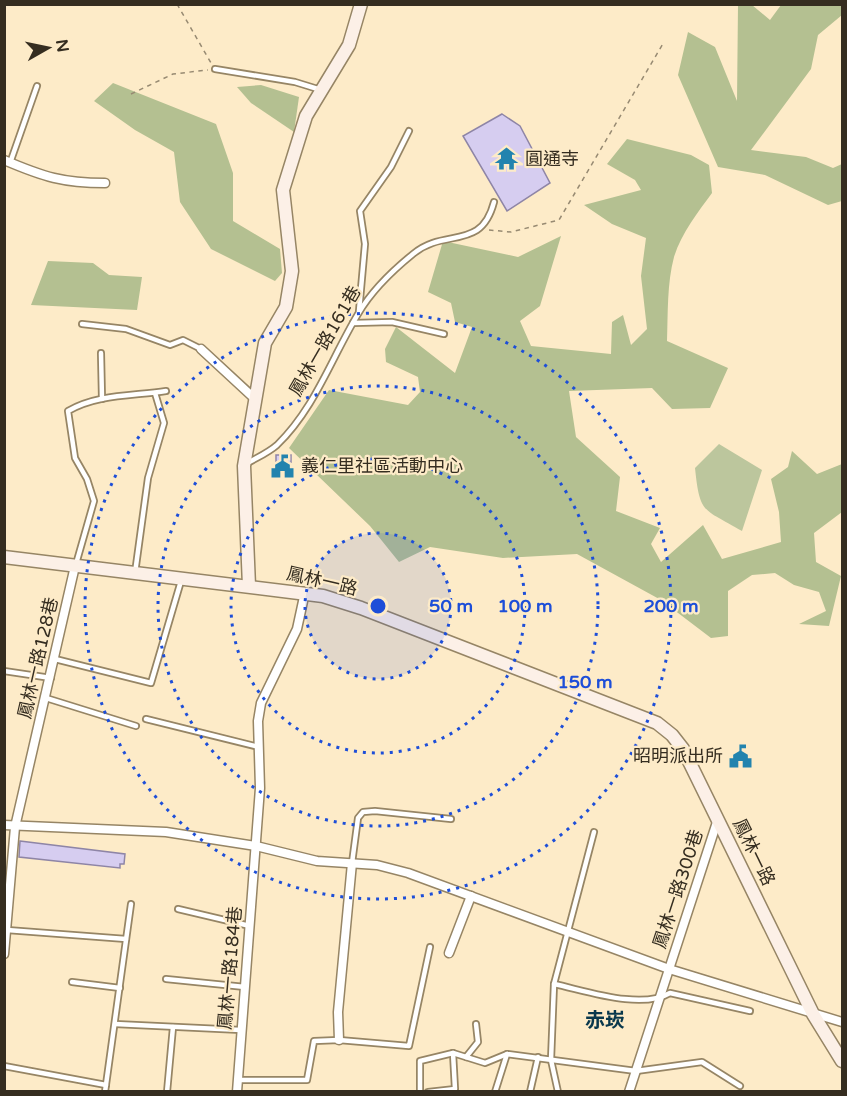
<svg xmlns="http://www.w3.org/2000/svg" width="847" height="1096" font-family="'Varela Round','Noto Sans TC',sans-serif">
<style>
.green{fill:#bcc69d}
.forest{fill:#b4c091}
.building{fill:#d6cdf0;stroke:#8e85a6;stroke-width:1.5}
.lines{fill:none;stroke-linecap:round;stroke-linejoin:round}
.lane-casing{stroke:#968565;stroke-width:8}
.street-casing{stroke:#968565;stroke-width:11}
.secondary-casing{stroke:#968565;stroke-width:15}
.path{stroke:#978a72;stroke-width:1.5;stroke-dasharray:4.5 4.5;stroke-linecap:butt}
.lane{stroke:#fff;stroke-width:4.5}
.street{stroke:#fff;stroke-width:8}
.secondary{stroke:#fcf0e7;stroke-width:12}
.ring{fill:none;stroke:#1d4ed8;stroke-width:3;stroke-dasharray:3 6}
.labels{text-anchor:middle;dominant-baseline:central;stroke-width:4.5;stroke-linejoin:round;paint-order:stroke}
.poi-label{font-size:18px;fill:#352d20;stroke:#fdebc8;text-anchor:start}
.street-label{font-size:18px;fill:#352d20;stroke:#fdebc8}
.neighbourhood-label{font-size:20px;font-weight:bold;fill:#09384c;stroke:#fdebc8}
.centre{fill:#1d4ed8;stroke:#fdebc8;stroke-width:3}
.ring-label{font-size:18px;text-anchor:middle;font-weight:bold;fill:#1d4ed8;stroke:#fdebc8;stroke-width:4.5;stroke-linejoin:round;paint-order:stroke}
</style>
<rect width="100%" height="100%" fill="#fdebc8"/>
<path class="green" d="M719 444 762 470 742 531C703 508 700 515 695 468Z"/>
<g class="forest">
<polygon points="738,5 752,5 770,20 781,5 842,5 842,15 818,35 811,69 751,150 806,157 833,168 842,164 842,201 828,205 765,175 718,167 678,75 688,32 715,47 737,101"/>
<polygon points="113,83 216,124 233,173 233,221 280,249 282,273 275,281 211,249 180,202 174,152 135,130 94,101"/>
<polygon points="261,85 299,97 294,132 251,103 237,87"/>
<path d="M627 139 691 155 709 165 712 193C698 212 681 234 674 257 667 283 668 313 667 341L728 368 710 408 672 409 652 388 569 391 576 437 620 477 616 511 660 528 651 544 661 562 703 525 722 559 781 542 779 512 771 479 788 467 792 451 817 474 842 464V512L814 533 816 562 841 576 829 626 799 624 826 611 819 592 794 585 775 573 752 575 728 591V636L711 638 661 600 577 554 503 558 430 547 399 562 370 526 289 448 329 390 408 405 420 392 418 377 386 362 385 349 396 327 455 373 472 327 455 322 451 303 428 292 443 241 518 257 561 236 540 306 520 321 531 346 611 354 612 322 623 315 631 345 647 329 641 276 646 238 612 224 584 205 641 190 635 180 607 164Z"/>
<polygon points="48,261 93,263 109,275 142,277 137,310 31,305"/>
</g>
<g class="building">
<polygon points="502,114 520,126 550,183 507,211 463,136"/>
<rect x="276" y="455" width="15" height="22"/>
<polygon points="20,841 125,854 124,864 120,864 120,868 19,857"/>
</g>
<g class="lines">
<defs>
<g id="lane">
<polyline points="215,69 295,82 321,90"/>
<polyline points="10,163 37,86"/>
<polyline points="359,311 365,244 360,211 391,167 409,131"/>
<polyline points="353,323 392,322 444,334"/>
<polyline points="82,324 126,329 170,345 183,340 201,349"/>
<polyline points="101,353 102,399"/>
<path d="M246 464C256 458 268 453 277 445 315 408 331 359 358 314 372 290 392 271 413 254 445 227 481 252 494 202"/>
<path d="M76 564 94 501 87 479 75 458 68 411C97 394 133 396 166 391"/>
<polyline points="135,573 148,478 164,423 155,393"/>
<polyline points="55,659 151,683 181,581"/>
<polyline points="4,671 51,678"/>
<polyline points="46,698 136,726"/>
<polyline points="146,719 259,747"/>
<polyline points="352,863 358,818 363,812 375,811 451,819"/>
<polyline points="178,909 250,926"/>
<polyline points="7,930 126,939"/>
<polyline points="166,979 245,987"/>
<polyline points="72,982 120,988"/>
<path d="M554 984C587 991 641 1010 670 993L750 1011"/>
<polyline points="115,1024 241,1030"/>
<polyline points="466,1057 478,1042 476,1024"/>
<polyline points="4,1066 106,1085"/>
<polyline points="238,1080 307,1080 314,1041 339,1040 409,1046 430,947"/>
<polyline points="105,1092 131,904"/>
<polyline points="167,1092 173,1027"/>
<polyline points="420,1092 420,1061 453,1053 485,1063 507,1054 636,1071 702,1062 740,1086"/>
<polyline points="428,1092 455,1089 453,1053"/>
<polyline points="495,1092 507,1054"/>
<polyline points="530,1092 538,1057"/>
<polyline points="558,1092 551,1060 554,984 594,832"/>
</g>
<g id="street">
<path d="M4 160C44 177 63 183 105 183"/>
<polyline points="201,349 254,398"/>
<polyline points="4,825 166,832 256,846 317,861 377,865 408,873 669,969 842,1022"/>
<polyline points="449,953 471,896"/>
<polyline points="4,954 15,827 75,566"/>
<polyline points="339,1040 338,1012 352,863"/>
<polyline points="237,1092 260,788 258,721 261,703 297,629 305,592"/>
<polyline points="629,1092 718,819"/>
</g>
<g id="secondary">
<polyline points="4,557 323,596 361,608 657,723 672,735 683,749 813,1014 842,1061"/>
<polyline points="249,586 244,466 265,343 286,307 292,271 283,190 306,116 349,45 361,4"/>
</g>
</defs>
<use href="#lane" class="lane-casing"/>
<use href="#street" class="street-casing"/>
<use href="#secondary" class="secondary-casing"/>
<g class="path">
<polyline points="177,4 211,63"/>
<polyline points="131,94 173,74 208,70"/>
<polyline points="489,230 511,232 559,220 664,42"/>
</g>
<use href="#lane" class="lane"/>
<use href="#street" class="street"/>
<use href="#secondary" class="secondary"/>
</g>
<circle cx="378" cy="606" r="73" fill="#1d4ed8" fill-opacity=".12"/>
<g class="ring">
<circle cx="378" cy="606" r="73"/>
<circle cx="378" cy="606" r="147"/>
<circle cx="378" cy="606" r="220"/>
<circle cx="378" cy="606" r="293"/>
</g>
<defs>
<symbol id="temple-bare" viewBox="-9 -9 18 18"><path d="M0-6L5-2H3V0L6.5 2.5H4V6H1.5V3h-3V6H-4V2.5H-6.5L-3 0V-2H-5Z" fill="#2283ae" stroke="#fdebc8" stroke-width="2.5" paint-order="stroke"/></symbol>
<symbol id="civic-bare" viewBox="-9 -9 18 18"><path d="M-.6-6.5H3V-4.5H.6V-3L4-1V1h2V6H-6V1h2V-1L-.6-3ZM-1.2 2.5V6h2.4V2.5Z" fill="#2283ae" stroke="#fdebc8" stroke-width="2.5" paint-order="stroke"/></symbol>
</defs>
<g fill-rule="evenodd">
<use href="#temple-bare" x="490" y="142" width="33" height="33"/>
<use href="#civic-bare" x="266" y="450" width="33" height="33"/>
<use href="#civic-bare" x="724" y="740" width="33" height="33"/>
</g>
<g class="labels">
<g class="poi-label">
<text x="525" y="159">圓通寺</text>
<text x="301" y="466">義仁里社區活動中心</text>
<text x="723" y="756" text-anchor="end">昭明派出所</text>
</g>
<g class="street-label">
<text transform="translate(325 341) rotate(-60)">鳳林一路161巷</text>
<text transform="translate(322 581) rotate(13)">鳳林一路</text>
<text transform="translate(38 658) rotate(-77)">鳳林一路128巷</text>
<text transform="translate(754 852) rotate(64)">鳳林一路</text>
<text transform="translate(678 889) rotate(-72)">鳳林一路300巷</text>
<text transform="translate(230 968) rotate(-85)">鳳林一路184巷</text>
</g>
<g class="neighbourhood-label">
<text x="605" y="1021">赤崁</text>
</g>
</g>
<circle cx="378" cy="606" r="9" class="centre"/>
<g class="ring-label">
<text x="451" y="612">50 m</text>
<text x="525" y="612">100 m</text>
<text x="671" y="612">200 m</text>
<text x="585" y="688">150 m</text>
</g>
<rect width="847" height="1096" fill="none" stroke="#352d20" stroke-width="12"/>
<g transform="translate(48 48) rotate(81)" stroke="#fdebc8" stroke-width="4.5" paint-order="stroke">
<path d="M0-4.5L10 22L0 15L-10 22Z" fill="#352d20"/>
<text y="-9" font-size="16" font-weight="bold" text-anchor="middle" fill="#352d20">N</text>
</g>
</svg>
